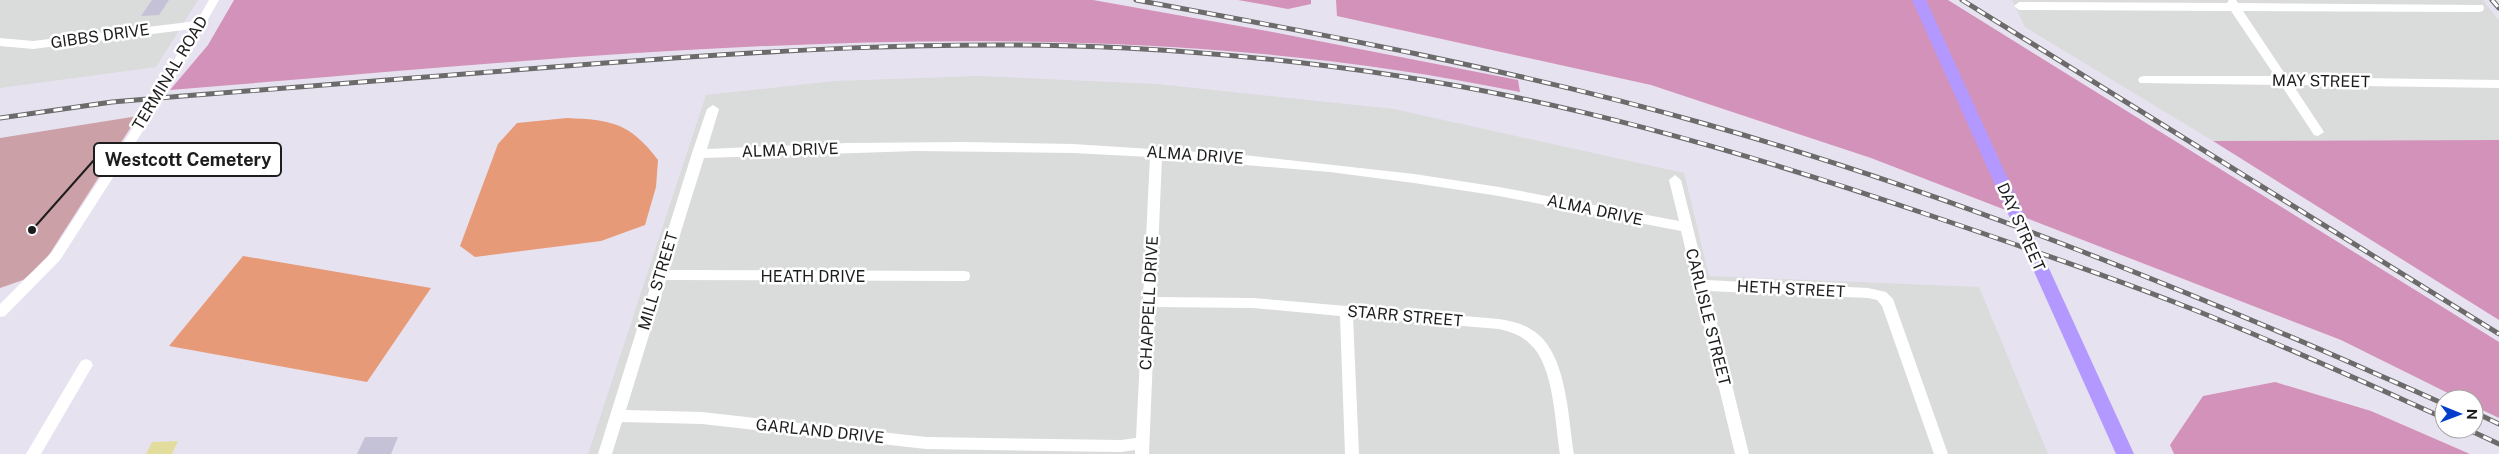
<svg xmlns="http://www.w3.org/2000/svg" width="2499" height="454" font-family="'Public Sans',sans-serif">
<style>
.residential{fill:#dadbdb}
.forest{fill:#d392b9}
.cemetery{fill:#cba1a7}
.pitch{fill:#e79a77}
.water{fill:#e2dd9d}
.building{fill:#c5c2d7}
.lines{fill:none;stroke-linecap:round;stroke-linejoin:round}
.minor{fill:#fff;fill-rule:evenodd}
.major{fill:#b398ff;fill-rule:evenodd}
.rail-casing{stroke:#6b6b6b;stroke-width:5}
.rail{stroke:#fff;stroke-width:3;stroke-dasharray:9;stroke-linecap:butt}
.labels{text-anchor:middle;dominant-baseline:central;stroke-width:5;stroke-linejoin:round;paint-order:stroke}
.street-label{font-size:16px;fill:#1d1d1d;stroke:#fff}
.leader{fill:none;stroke:#1d1d1d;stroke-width:2}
.callout-dot{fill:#1d1d1d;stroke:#fff;stroke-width:2}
.callout{fill:#fff;stroke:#1d1d1d;stroke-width:2}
.callout-label{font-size:18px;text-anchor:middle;font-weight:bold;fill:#1d1d1d}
</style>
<rect width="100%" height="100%" fill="#e7e2f0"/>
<g class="residential">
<polygon points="0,0 198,0 156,67 0,88"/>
<polygon points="2012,0 2483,0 2499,21 2499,140 2213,141 2025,27"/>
<polygon points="979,76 1157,84 1394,109 1684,173 1709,276 1979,287 2048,454 588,454 706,95 835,81"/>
</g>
<g class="forest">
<path d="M234 0H1093L1267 31 1518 80 1520 92C1076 0 618 54 170 90L208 45Z"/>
<polygon points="1238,0 1311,0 1311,4 1288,9"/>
<polygon points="1336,0 1948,0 2499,342 2499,418 2474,406 2474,399 2460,399 2341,340 1871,158 1651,85 1337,16"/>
<polygon points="2499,140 2499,320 2213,141"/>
<polygon points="2275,382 2371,411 2470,454 2174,454 2170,445 2203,396"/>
</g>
<polygon class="cemetery" points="138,116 45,261 23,280 0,288 0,138"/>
<g class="pitch">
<path d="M567 118C611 120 629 122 658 160L656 187 645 225 601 241 475 257 460 246 498 144 517 123Z"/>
<polygon points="243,256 431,288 367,382 169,346"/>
</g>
<polygon class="water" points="178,441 172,454 146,454 152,442"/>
<g class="building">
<polygon points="152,0 169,0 159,15 141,16"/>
<polygon points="365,437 398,437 391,454 357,454"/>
</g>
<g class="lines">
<g class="minor">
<polygon points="209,0 219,0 157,109 60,260 5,316 0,317 0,304 52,252 149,103 192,29 33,49 0,46 0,38 33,41 197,21"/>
<polygon points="2229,0 2236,0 2238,3 2483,5 2484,8 2483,11 2479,12 2243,11 2287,77 2499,80 2499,88 2293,85 2324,132 2318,136 2314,135 2281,85 2140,83 2138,80 2140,77 2144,76 2275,76 2231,11 2019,10 2014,6 2019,2 2227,3"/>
<path d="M713 105 719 109 707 149 847 143 964 142 1073 144 1244 155 1414 174 1499 187 1679 221 1669 180 1675 175 1681 180 1706 280 1868 288 1886 292 1893 299 1948 454H1934L1882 306 1877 300 1868 298 1709 291 1749 454H1735L1681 231 1499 196 1414 183 1330 172 1162 158 1156 297 1253 298 1499 319C1510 321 1522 323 1532 330 1567 351 1568 417 1574 454H1560C1555 423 1554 365 1530 344 1521 335 1511 332 1499 329L1353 317 1359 454H1345L1340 316 1253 308 1155 307 1149 454H1135V450L1121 452 926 449 702 424 622 422 612 454H598L692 153 707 109ZM917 151 1073 153 1150 157 1136 438 1121 440 926 437 702 412 626 410 666 280 964 281 969 280 970 276 969 272 964 271 669 270 704 158Z"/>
<polygon points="86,359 91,361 93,365 41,454 26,454 81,361"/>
</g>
<polygon class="major" points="1912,0 1926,0 2134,454 2116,454"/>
<defs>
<g id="rail">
<path d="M1136 0C1326 35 1516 70 1702 123 1957 195 2203 296 2444 404"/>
<polyline points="1962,0 2499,334"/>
<polyline points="2492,0 2499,8"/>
<path d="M0 118 112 102 183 96C315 86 447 75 579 65 761 51 943 39 1126 48 1258 55 1390 71 1519 98 1657 127 1791 168 1923 213 2012 243 2100 273 2187 307 2274 341 2359 380 2444 418"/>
<polyline points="2474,412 2499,424"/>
<polyline points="2467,429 2499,444"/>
</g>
</defs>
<use href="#rail" class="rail-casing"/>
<use href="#rail" class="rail"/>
</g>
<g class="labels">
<g class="street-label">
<text transform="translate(100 36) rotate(-8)">GIBBS DRIVE</text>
<text transform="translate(170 73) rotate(-59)">TERMINAL ROAD</text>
<text transform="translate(2321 81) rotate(1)">MAY STREET</text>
<text transform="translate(790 150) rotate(-2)">ALMA DRIVE</text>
<text transform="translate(1195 155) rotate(4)">ALMA DRIVE</text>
<text transform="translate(1595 210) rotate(12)">ALMA DRIVE</text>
<text transform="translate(2021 227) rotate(66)">DAY STREET</text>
<text x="813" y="276">HEATH DRIVE</text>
<text transform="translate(658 281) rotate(-73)">MILL STREET</text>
<text transform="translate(1791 289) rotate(3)">HETH STREET</text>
<text transform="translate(1149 303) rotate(-87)">CHAPPELL DRIVE</text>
<text transform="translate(1405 316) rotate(5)">STARR STREET</text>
<text transform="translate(1708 317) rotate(76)">CARLISLE STREET</text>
<text transform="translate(820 431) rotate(6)">GARLAND DRIVE</text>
</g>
</g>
<path class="leader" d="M32 230L94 160"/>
<circle class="callout-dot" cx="32" cy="230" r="5"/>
<rect class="callout" x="94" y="143" width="187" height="33" rx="5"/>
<g class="callout-label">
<text x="188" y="166">Westcott Cemetery</text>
</g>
<g transform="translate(2459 414) rotate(91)"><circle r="24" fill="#ffffff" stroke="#a5a5a5"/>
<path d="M0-4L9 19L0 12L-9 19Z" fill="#003ecb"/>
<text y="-8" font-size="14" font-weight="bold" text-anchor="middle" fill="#1d1d1d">N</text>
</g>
</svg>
